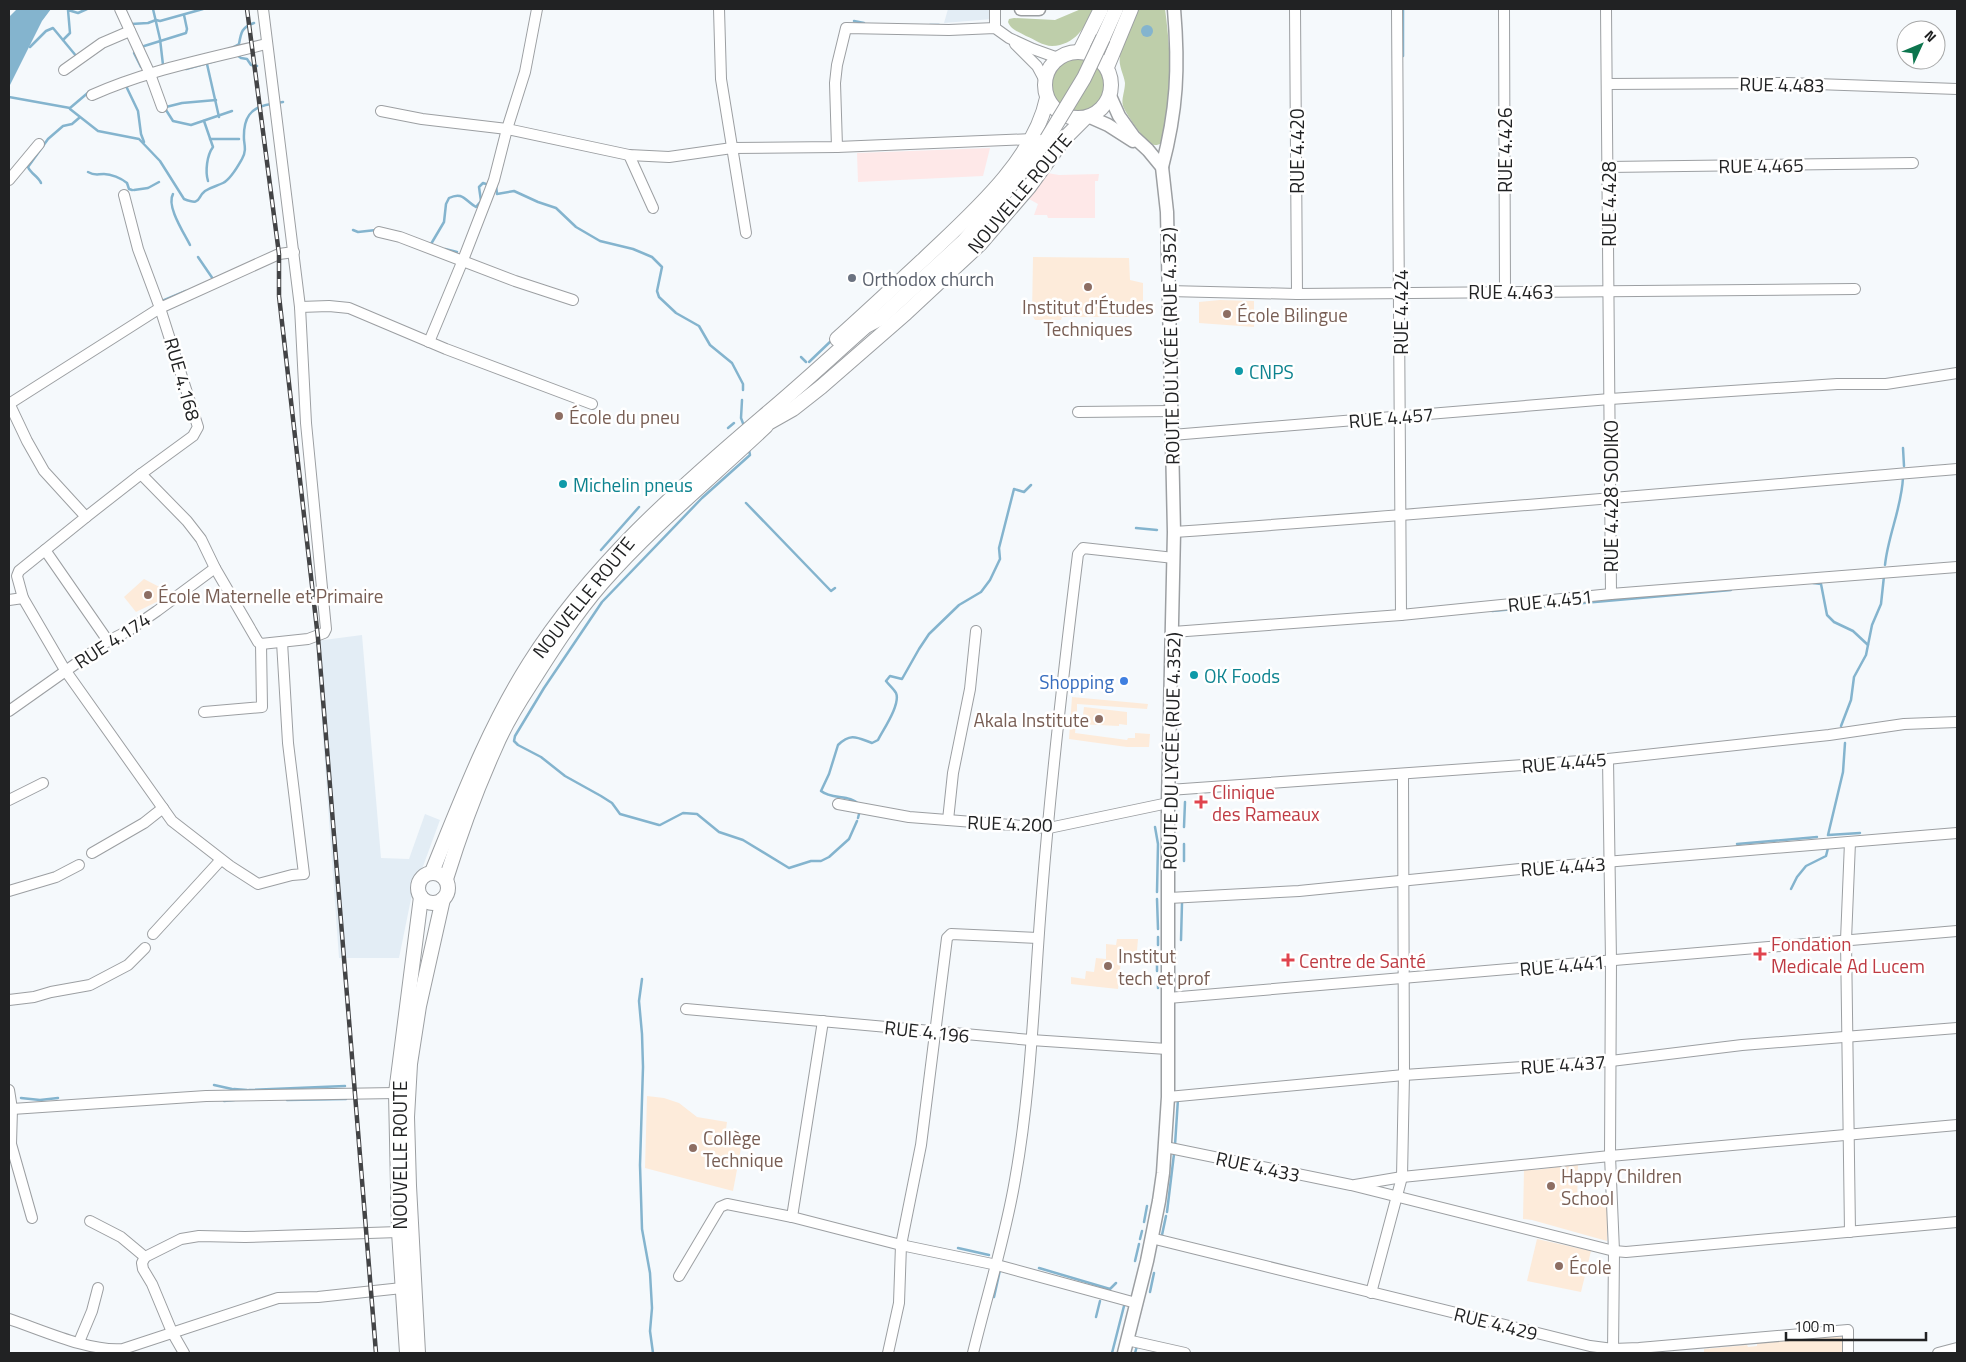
<svg xmlns="http://www.w3.org/2000/svg" width="1966" height="1362" font-family="'Titillium Web',sans-serif">
<style>
.built{fill:#e3edf5}
.industrial{fill:#fee8e8}
.education{fill:#fdebda}
.green{fill:#beceaa}
.water{fill:#84b4ce}
.lines{fill:none;stroke-linecap:round;stroke-linejoin:round}
.stream{stroke:#84b4ce;stroke-width:2.5}
.minor-casing{stroke:#9c9fa2;stroke-width:12}
.major-casing{stroke:#9c9fa2;stroke-width:15}
.highway-casing{stroke:#9c9fa2;stroke-width:16}
.minor{stroke:#fff;stroke-width:10}
.major{stroke:#fff;stroke-width:12}
.highway{stroke:#fff;stroke-width:14}
.rail-casing{stroke:#434446;stroke-width:4.5}
.rail{stroke:#fff;stroke-width:2.5;stroke-dasharray:8;stroke-linecap:butt}
.highway-bridge-casing{stroke:#9c9fa2;stroke-width:16;stroke-linecap:butt}
.highway-bridge{stroke:#fff;stroke-width:14}
.worship-dot{fill:#6b7280;stroke:#fff;stroke-width:2}
.education-dot{fill:#8d6e63;stroke:#fff;stroke-width:2}
.culture-dot{fill:#0f9aa8;stroke:#fff;stroke-width:2}
.shop-dot{fill:#3f7fe0;stroke:#fff;stroke-width:2}
.health-dot{fill:#e0444e;stroke:#fff;stroke-width:2}
.labels{text-anchor:middle;dominant-baseline:central;stroke-width:5;stroke-linejoin:round;paint-order:stroke}
.street-label{font-size:19px;fill:#212223;stroke:#fff}
.worship-label{font-size:19px;fill:#5b616d;stroke:#fff;text-anchor:start}
.education-label{font-size:19px;fill:#785e54;stroke:#fff;text-anchor:start}
.culture-label{font-size:19px;fill:#0d838f;stroke:#fff;text-anchor:start}
.shop-label{font-size:19px;fill:#366cbe;stroke:#fff;text-anchor:end}
.health-label{font-size:19px;fill:#be3a42;stroke:#fff;text-anchor:start}
</style>
<rect width="100%" height="100%" fill="#f5f9fc"/>
<g class="built">
<polygon points="948,9 992,9 992,19 944,23"/>
<polygon points="362,635 381,858 409,859 425,814 440,820 411,899 399,958 339,958 316,641"/>
</g>
<g class="industrial">
<polygon points="990,148 983,176 858,182 857,153"/>
<polygon points="1047,173 1059,175 1099,174 1098,181 1095,181 1095,218 1048,218 1047,215 1034,215 1038,204 1029,199"/>
</g>
<g class="education">
<polygon points="1033,257 1129,258 1130,280 1143,283 1143,301 1130,303 1129,317 1062,317 1061,320 1035,320 1032,315"/>
<polygon points="1220,300 1254,301 1254,327 1199,323 1199,302"/>
<polygon points="144,579 173,594 136,612 124,597"/>
<polygon points="1072,697 1148,704 1147,709 1077,704 1077,715 1083,715 1084,707 1127,712 1127,725 1119,724 1119,726 1076,724 1075,733 1127,740 1128,738 1135,738 1135,733 1150,734 1149,747 1127,747 1069,739"/>
<polygon points="1117,939 1138,939 1136,962 1121,961 1118,989 1071,984 1071,977 1085,979 1086,971 1094,972 1096,958 1106,959 1106,944 1116,945"/>
<polygon points="647,1096 664,1098 679,1103 697,1117 727,1122 725,1136 742,1143 733,1191 645,1168"/>
<polygon points="1578,1164 1577,1206 1607,1203 1607,1241 1532,1220 1523,1219 1524,1169 1536,1170"/>
<polygon points="1537,1239 1591,1251 1581,1292 1527,1281"/>
<polygon points="1830,1336 1843,1337 1844,1353 1704,1353 1704,1349 1747,1345 1748,1347 1757,1346 1757,1343"/>
</g>
<g class="green">
<path d="M1081 9H1093C1085 28 1075 45 1052 46 1043 46 1034 39 1026 36 1019 32 1011 30 1008 22L1009 19 1014 18 1055 20Z"/>
<path d="M1138 9H1165C1171 53 1173 100 1162 143 1158 145 1155 146 1151 144 1144 140 1126 114 1123 106 1121 99 1125 91 1125 83 1124 74 1118 66 1120 56 1122 41 1132 23 1138 9Z"/>
<circle cx="1078" cy="85" r="26"/>
</g>
<g class="water">
<polygon points="17,9 51,9 42,21 9,87 9,17"/>
<circle cx="1147" cy="31" r="6"/>
</g>
<g class="lines">
<g class="stream">
<polyline points="153,9 160,39 163,65"/>
<polyline points="854,21 864,23"/>
<polyline points="131,24 148,23 156,20 160,21 203,9"/>
<polyline points="930,25 939,25"/>
<polyline points="63,40 70,33 68,10 78,13 87,9"/>
<polyline points="30,47 46,31 53,28 77,57"/>
<polyline points="141,47 186,33 187,29 184,15"/>
<path d="M232 48 239 44C241 32 242 27 254 23"/>
<polyline points="134,53 141,67"/>
<polyline points="237,55 241,58 247,59 251,65 257,66"/>
<polyline points="1403,56 1403,9"/>
<polyline points="207,64 219,117"/>
<polyline points="186,69 215,61"/>
<polyline points="128,86 126,86 138,111 141,134 144,142"/>
<polyline points="9,97 70,108 90,91"/>
<polyline points="276,103 283,102"/>
<polyline points="166,107 182,103 216,100"/>
<path d="M70 109 98 131 139 139 160 161 184 199C202 206 196 198 205 191 211 187 217 186 223 183 231 179 238 166 242 159 246 152 245 147 244 140 243 118 250 107 271 104"/>
<polyline points="166,110 173,121 191,125 232,111"/>
<path d="M204 121 213 147C207 155 205 171 208 181"/>
<polyline points="210,139 239,139"/>
<path d="M88 172C95 176 97 174 104 174 111 174 121 178 127 183L129 189 132 190"/>
<path d="M41 183C38 176 31 174 28 167L48 139 63 126 72 124 79 118"/>
<polyline points="496,186 497,194 514,191 538,202 556,208 576,227 600,241 633,249 652,257 662,267 657,291 659,297 676,313 699,326 710,345 732,363 743,384 743,390"/>
<polyline points="134,190 148,188 159,182"/>
<path d="M173 194C166 206 184 233 190 245"/>
<polyline points="353,230 358,232 376,230"/>
<path d="M431 244 444 222 446 204 449 198C463 191 465 201 476 207L481 201 479 187 483 183 489 185"/>
<polyline points="445,249 457,252"/>
<polyline points="198,257 213,279"/>
<polyline points="162,301 186,291"/>
<polyline points="801,357 806,362"/>
<polyline points="809,362 832,340"/>
<polyline points="742,400 741,418 744,426"/>
<polyline points="728,428 734,423"/>
<polyline points="1903,448 1904,466"/>
<polyline points="746,503 831,591 835,588"/>
<polyline points="1136,528 1157,530"/>
<polyline points="601,550 639,507"/>
<path d="M1885 565C1888 535 1902 507 1903 477"/>
<polyline points="1813,583 1821,584 1827,615 1834,622 1853,631 1868,645"/>
<polyline points="1492,611 1731,590"/>
<polyline points="1841,726 1851,700 1854,677 1866,655 1872,625 1881,604 1884,576"/>
<polyline points="1845,743 1843,772 1828,835 1860,833"/>
<path d="M859 805C851 794 832 800 821 791L829 774 838 745C851 732 858 738 872 743L878 740C883 730 901 704 896 693 894 689 889 685 886 681L890 676 902 679 919 649 929 634 959 605 981 592 990 580 1000 559 999 548 1014 489 1024 492 1031 485"/>
<polyline points="858,818 860,810"/>
<polyline points="659,825 620,814 612,803 601,796 565,776 541,757 518,745 514,741 515,736 544,688 602,602 702,498 750,455 749,450"/>
<polyline points="660,825 683,813 697,814 719,832 743,840 789,868 811,861 821,861 829,857 849,839 857,821"/>
<polyline points="1155,827 1158,844 1157,892"/>
<polyline points="1184,827 1185,802"/>
<polyline points="1737,844 1817,837"/>
<polyline points="1184,861 1184,844"/>
<polyline points="1791,889 1797,877 1806,866 1826,856 1828,848"/>
<polyline points="1157,899 1158,929"/>
<polyline points="1181,940 1182,903"/>
<polyline points="1158,945 1158,937"/>
<polyline points="1157,971 1157,960"/>
<polyline points="1158,978 1158,988"/>
<polyline points="642,979 639,1001 642,1034 643,1067 640,1165 642,1229 650,1273 652,1308 650,1331 653,1353"/>
<polyline points="214,1085 232,1089"/>
<polyline points="234,1089 247,1090"/>
<polyline points="249,1090 345,1086"/>
<polyline points="21,1098 40,1100 58,1098"/>
<polyline points="287,1100 346,1099"/>
<polyline points="224,1101 234,1100"/>
<polyline points="1175,1145 1178,1099"/>
<polyline points="1167,1212 1174,1154"/>
<polyline points="1144,1222 1147,1206"/>
<polyline points="1162,1235 1166,1216"/>
<polyline points="1140,1239 1142,1231"/>
<polyline points="958,1248 989,1255"/>
<polyline points="1135,1261 1139,1244"/>
<polyline points="1039,1268 1110,1289 1116,1283"/>
<polyline points="1150,1292 1154,1273"/>
<polyline points="994,1297 1000,1270"/>
<polyline points="1096,1317 1100,1301"/>
<polyline points="1112,1353 1124,1306"/>
<polyline points="1135,1353 1137,1346"/>
</g>
<defs>
<g id="minor">
<polyline points="120,9 150,74 162,107"/>
<polyline points="719,9 721,79 746,233"/>
<polyline points="995,9 995,28"/>
<polyline points="1295,9 1297,294"/>
<polyline points="1397,9 1401,615"/>
<polyline points="1504,9 1505,292"/>
<polyline points="1606,9 1611,594"/>
<polyline points="1015,44 1037,66 1045,81"/>
<polyline points="64,70 102,43 130,31"/>
<polyline points="1607,84 1788,83 1957,89"/>
<path d="M92 95C147 70 208 59 266 44"/>
<polyline points="381,111 422,119 507,129 629,155 669,157 732,148 837,147 1033,139"/>
<polyline points="837,147 835,83 837,65 846,28 949,30 995,28 1009,38 1033,49 1058,58"/>
<polyline points="629,155 653,208"/>
<polyline points="1608,167 1913,163"/>
<polyline points="9,180 39,144"/>
<polyline points="124,195 138,249 160,308 279,254 294,252"/>
<polyline points="379,232 400,237 515,281 573,300"/>
<polyline points="1168,291 1297,294 1855,289"/>
<polyline points="300,307 329,306 349,308 446,349 592,404"/>
<polyline points="429,342 463,260 494,180 507,129 525,72 537,9"/>
<polyline points="9,403 27,441 44,471 86,517 141,474"/>
<polyline points="9,404 160,308 198,427 193,436 141,474 187,521 201,539 215,568 258,642 261,644 308,639 324,633 326,629 306,423 300,307 263,9"/>
<polyline points="1078,412 1172,411"/>
<polyline points="1172,435 1610,399 1837,384 1886,384 1957,373"/>
<path d="M1174 532C1435 514 1696 491 1957 469"/>
<polyline points="45,550 108,641"/>
<polyline points="23,598 17,576 19,571 86,517"/>
<polyline points="9,600 23,598 65,670 172,821 230,866 258,884 292,875 304,874 288,743 282,642"/>
<polyline points="1173,632 1401,615 1611,594 1957,567"/>
<polyline points="9,711 108,641 128,631 157,611 215,568"/>
<polyline points="204,712 262,707 261,644"/>
<polyline points="1608,759 1611,961 1610,1156 1614,1251 1613,1353"/>
<polyline points="1169,790 1608,759 1829,735 1904,724 1957,722"/>
<polyline points="9,800 43,783"/>
<polyline points="838,804 909,817 1049,828 1168,803"/>
<polyline points="948,820 953,773 970,689 976,631"/>
<polyline points="92,853 144,823 163,808"/>
<polyline points="9,891 56,877 79,865"/>
<polyline points="1169,898 1299,891 1520,869 1957,833"/>
<polyline points="153,934 218,863 220,859"/>
<polyline points="1168,998 1957,931"/>
<polyline points="9,1000 34,997 51,992 90,985 128,965 145,948"/>
<polyline points="686,1009 1031,1040 1167,1049"/>
<polyline points="9,1090 12,1109 11,1144 9,1148"/>
<polyline points="1168,1097 1404,1075 1611,1061 1742,1045 1957,1028"/>
<polyline points="12,1109 206,1096 396,1093"/>
<polyline points="11,1144 32,1218"/>
<polyline points="1165,1147 1351,1185 1614,1251 1626,1252 1957,1222"/>
<polyline points="1355,1185 1402,1177 1610,1156 1957,1125"/>
<polyline points="792,1217 823,1021"/>
<polyline points="90,1221 121,1237 145,1257"/>
<polyline points="1850,1232 1846,940 1850,842"/>
<polyline points="1151,1238 1590,1346 1613,1349 1639,1348 1848,1330 1848,1353"/>
<polyline points="145,1257 181,1239 199,1236 245,1237 399,1232"/>
<polyline points="145,1257 142,1263 143,1269 152,1284 172,1332 184,1353"/>
<polyline points="679,1276 720,1207 727,1204 792,1217 901,1245 997,1265 1136,1303"/>
<polyline points="1371,1293 1402,1177 1404,1075 1403,775"/>
<path d="M9 1319C42 1330 89 1352 123 1349L278 1298 318 1297 402 1288"/>
<polyline points="1127,1340 1185,1353"/>
<polyline points="79,1342 92,1311 98,1288"/>
<polyline points="888,1353 899,1303 901,1245 921,1145 947,938 951,934 1038,938"/>
<path d="M973 1353C987 1295 1005 1239 1015 1180 1032 1085 1034 989 1042 893 1051 780 1064 667 1078 554L1083 548 1174 558"/>
<polyline points="1938,1353 1957,1348"/>
</g>
<g id="major">
<polyline points="1021,9 1039,9"/>
<polyline points="1110,96 1119,116 1134,137 1148,150 1162,167 1167,212 1174,532 1168,803 1168,1097 1163,1173 1159,1201 1147,1261 1124,1353"/>
<polyline points="1090,117 1108,125 1133,141"/>
<path d="M1162 167C1177 110 1179 68 1174 9"/>
</g>
<g id="highway">
<polyline points="1103,38 1116,9"/>
<polyline points="1080,51 1101,9"/>
<circle cx="1078" cy="85" r="33"/>
<polyline points="1107,67 1131,9"/>
<path d="M837 339C866 313 895 286 924 259 969 216 1034 161 1047 98"/>
<polyline points="770,422 793,409 821,387 906,313 980,244 1029,187 1063,140 1085,118"/>
<path d="M432 872C461 801 488 729 529 664 591 566 677 490 764 416 799 387 832 356 866 326L879 319 963 242 997 203 1047 139"/>
<circle cx="433" cy="888" r="15"/>
<path d="M446 879C460 834 476 790 495 748 504 726 517 705 530 685 552 650 575 614 602 583 652 526 711 478 766 426"/>
<polyline points="407,1353 399,1232 396,1093 421,897"/>
<polyline points="418,1353 409,1186 407,1117 410,1064 419,1006 443,899"/>
</g>
</defs>
<use href="#minor" class="minor-casing"/>
<use href="#major" class="major-casing"/>
<use href="#highway" class="highway-casing"/>
<use href="#minor" class="minor"/>
<use href="#major" class="major"/>
<use href="#highway" class="highway"/>
<defs>
<polyline id="rail" points="247,9 279,254 279,296 318,638 376,1353"/>
</defs>
<use href="#rail" class="rail-casing"/>
<use href="#rail" class="rail"/>
<defs>
<polyline id="highway-bridge" points="1047,139 1084,78 1103,38"/>
</defs>
<use href="#highway-bridge" class="highway-bridge-casing"/>
<use href="#highway-bridge" class="highway-bridge"/>
</g>
<circle class="worship-dot" cx="852" cy="278" r="5"/>
<g class="education-dot">
<circle cx="1088" cy="287" r="5"/>
<circle cx="1227" cy="314" r="5"/>
<circle cx="559" cy="416" r="5"/>
<circle cx="148" cy="595" r="5"/>
<circle cx="1099" cy="719" r="5"/>
<circle cx="1108" cy="966" r="5"/>
<circle cx="693" cy="1148" r="5"/>
<circle cx="1551" cy="1186" r="5"/>
<circle cx="1559" cy="1266" r="5"/>
</g>
<g class="culture-dot">
<circle cx="1239" cy="371" r="5"/>
<circle cx="563" cy="484" r="5"/>
<circle cx="1194" cy="675" r="5"/>
</g>
<circle class="shop-dot" cx="1124" cy="681" r="5"/>
<g class="health-dot">
<path d="M1198.5 794.5h5v5h5v5h-5v5h-5v-5h-5v-5h5z"/>
<path d="M1757.5 946.5h5v5h5v5h-5v5h-5v-5h-5v-5h5z"/>
<path d="M1285.5 952.5h5v5h5v5h-5v5h-5v-5h-5v-5h5z"/>
</g>
<g class="labels">
<g class="street-label">
<text transform="translate(1782 84) rotate(1)">RUE 4.483</text>
<text transform="translate(1504 150) rotate(-90)">RUE 4.426</text>
<text transform="translate(1296 151) rotate(-90)">RUE 4.420</text>
<text transform="translate(1761 165) rotate(-1)">RUE 4.465</text>
<text transform="translate(1019 193) rotate(-50)">NOUVELLE ROUTE</text>
<text transform="translate(1608 204) rotate(-90)">RUE 4.428</text>
<text x="1511" y="291">RUE 4.463</text>
<text transform="translate(1400 312) rotate(-90)">RUE 4.424</text>
<text transform="translate(1170 346) rotate(-91)">ROUTE DU LYCÉE (RUE 4.352)</text>
<text transform="translate(183 379) rotate(74)">RUE 4.168</text>
<text transform="translate(1391 417) rotate(-5)">RUE 4.457</text>
<text transform="translate(1610 496) rotate(-90)">RUE 4.428 SODIKO</text>
<text transform="translate(583 597) rotate(-51)">NOUVELLE ROUTE</text>
<text transform="translate(1550 600) rotate(-6)">RUE 4.451</text>
<text transform="translate(112 640) rotate(-33)">RUE 4.174</text>
<text transform="translate(1171 751) rotate(-89)">ROUTE DU LYCÉE (RUE 4.352)</text>
<text transform="translate(1564 762) rotate(-5)">RUE 4.445</text>
<text transform="translate(1010 823) rotate(2)">RUE 4.200</text>
<text transform="translate(1563 866) rotate(-4)">RUE 4.443</text>
<text transform="translate(1562 965) rotate(-5)">RUE 4.441</text>
<text transform="translate(927 1031) rotate(6)">RUE 4.196</text>
<text transform="translate(1563 1064) rotate(-4)">RUE 4.437</text>
<text transform="translate(399 1155) rotate(-90)">NOUVELLE ROUTE</text>
<text transform="translate(1258 1166) rotate(12)">RUE 4.433</text>
<text transform="translate(1496 1323) rotate(14)">RUE 4.429</text>
</g>
<g class="worship-label">
<text x="862" y="278">Orthodox church</text>
</g>
<g class="education-label">
<text x="1088" y="306" text-anchor="middle">Institut d'Études<tspan x="1088" dy="22">Techniques</tspan></text>
<text x="1237" y="314">École Bilingue</text>
<text x="569" y="416">École du pneu</text>
<text x="158" y="595">École Maternelle et Primaire</text>
<text x="1089" y="719" text-anchor="end">Akala Institute</text>
<text x="1118" y="955">Institut<tspan x="1118" dy="22">tech et prof</tspan></text>
<text x="703" y="1137">Collège<tspan x="703" dy="22">Technique</tspan></text>
<text x="1561" y="1175">Happy Children<tspan x="1561" dy="22">School</tspan></text>
<text x="1569" y="1266">École</text>
</g>
<g class="culture-label">
<text x="1249" y="371">CNPS</text>
<text x="573" y="484">Michelin pneus</text>
<text x="1204" y="675">OK Foods</text>
</g>
<g class="shop-label">
<text x="1114" y="681">Shopping</text>
</g>
<g class="health-label">
<text x="1212" y="791">Clinique<tspan x="1212" dy="22">des Rameaux</tspan></text>
<text x="1771" y="943">Fondation<tspan x="1771" dy="22">Medicale Ad Lucem</tspan></text>
<text x="1299" y="960">Centre de Santé</text>
</g>
</g>
<rect width="1966" height="1362" fill="none" stroke="#212223" stroke-width="20"/>
<g transform="translate(1921 45) rotate(46)"><circle r="24" fill="#ffffff" stroke="#a6a7a7"/>
<path d="M0-4L9 19L0 12L-9 19Z" fill="#0d754e"/>
<text y="-8" font-size="14" font-weight="bold" text-anchor="middle" fill="#212223">N</text>
</g>
<path d="M1786 1332v8h140v-8" fill="none" stroke="#212223" stroke-width="2.5"/>
<text x="1794" y="1332" font-size="15" fill="#212223" stroke="#ffffff" stroke-width="4" paint-order="stroke">100 m</text>
</svg>
